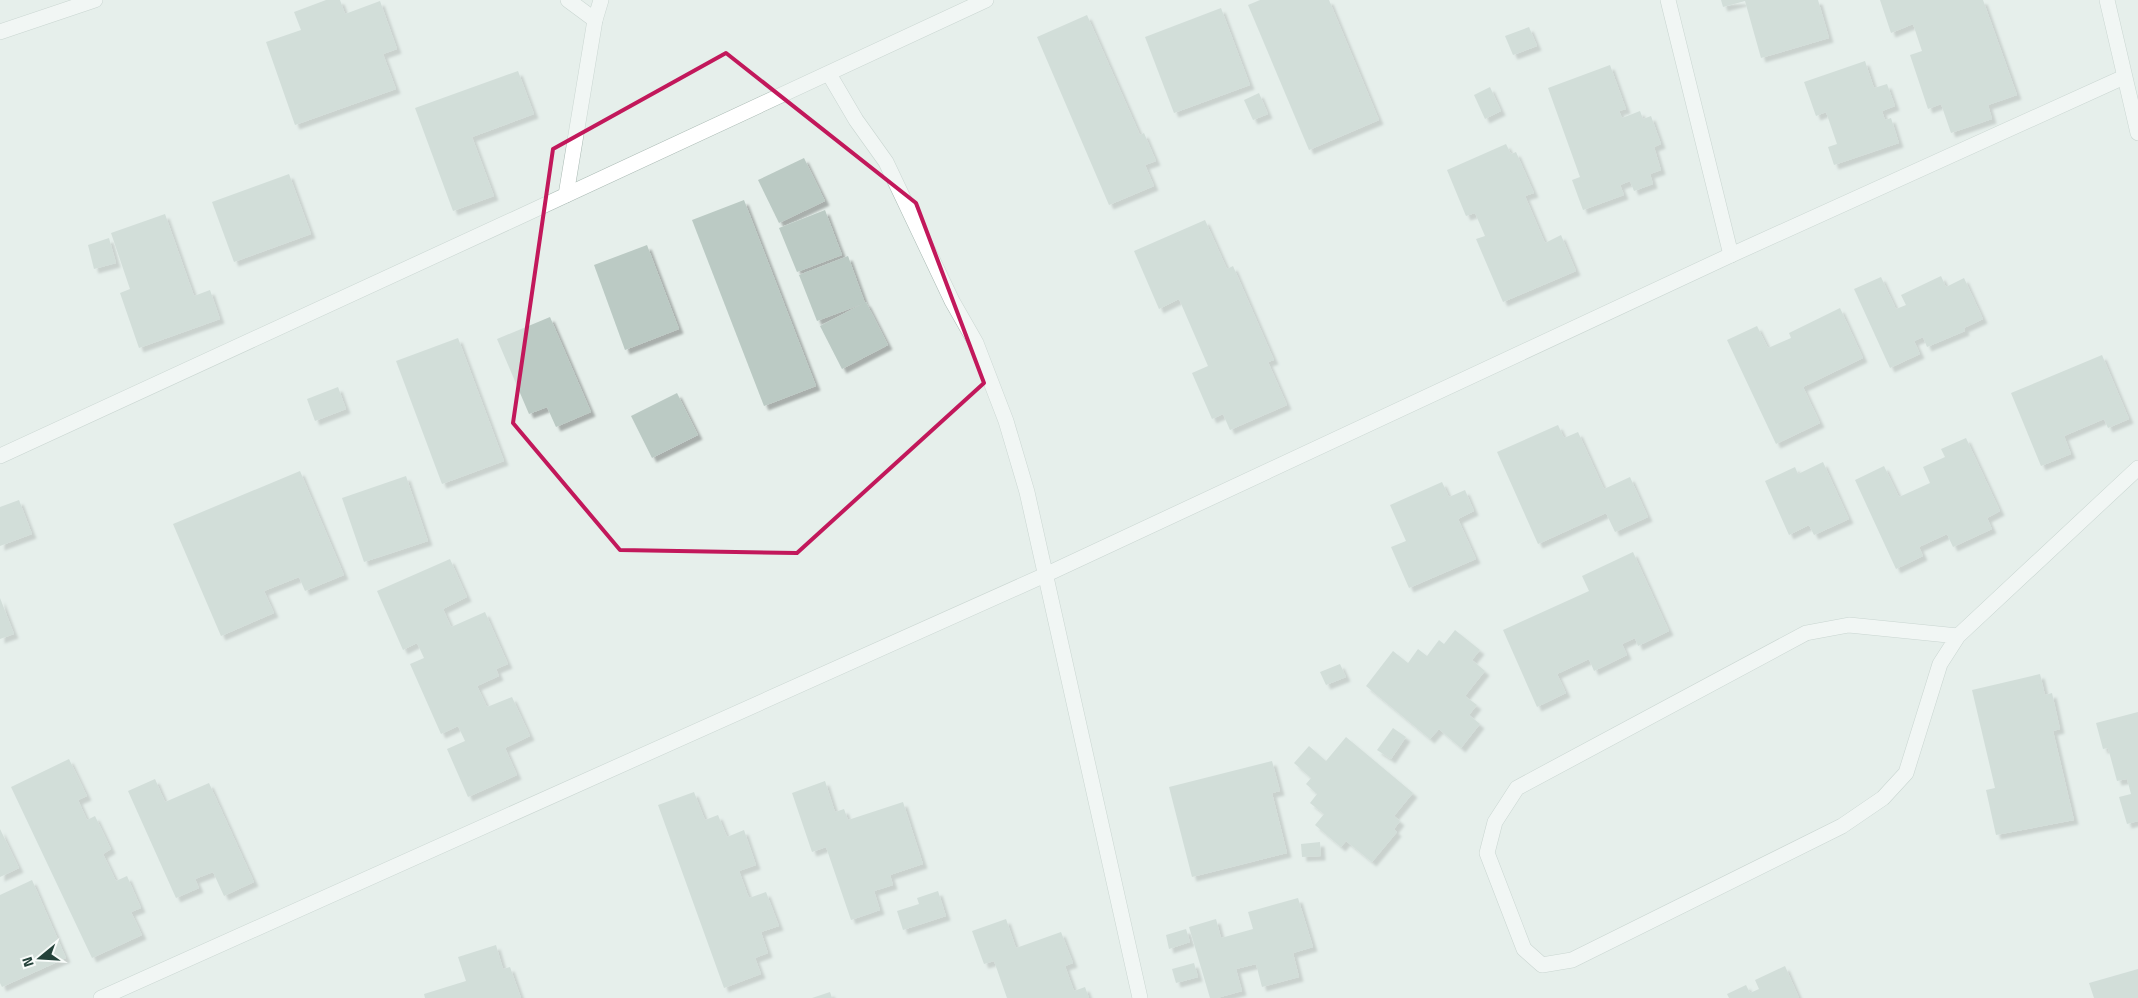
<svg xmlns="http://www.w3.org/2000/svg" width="2138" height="998" font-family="'Titillium Web',sans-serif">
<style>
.building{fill:#bbcac4;filter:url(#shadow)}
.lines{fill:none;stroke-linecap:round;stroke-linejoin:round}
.lane-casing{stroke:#a8b8b2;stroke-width:16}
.street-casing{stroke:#a8b8b2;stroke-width:16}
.lane{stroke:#fff;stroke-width:15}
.street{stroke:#fff;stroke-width:15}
.marked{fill:none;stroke:#c2185b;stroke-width:4;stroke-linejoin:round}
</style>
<defs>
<filter id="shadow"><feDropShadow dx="4.5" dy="4.5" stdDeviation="1" flood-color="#0004"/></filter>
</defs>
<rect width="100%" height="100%" fill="#e6efeb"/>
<g class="building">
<polygon points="326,0 340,0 345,14 380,1 397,49 383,54 396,89 295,125 266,42 301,30 294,12"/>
<polygon points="1260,0 1329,0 1379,120 1309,150 1248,5"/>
<polygon points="1721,0 1818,0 1829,38 1761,58 1745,1 1723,7"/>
<polygon points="1880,0 1983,0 2017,95 1988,105 1992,119 1951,133 1941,104 1928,109 1910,55 1922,51 1913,24 1891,33"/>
<polygon points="1221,8 1250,85 1174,113 1145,37"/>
<polygon points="1087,15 1140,135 1144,133 1156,161 1145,165 1154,186 1109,205 1037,37"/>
<polygon points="1529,27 1537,46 1513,55 1505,36"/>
<polygon points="1865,61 1874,88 1887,84 1895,106 1882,111 1885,120 1891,118 1899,143 1834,165 1828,147 1837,144 1826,112 1816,116 1804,82"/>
<polygon points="1610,65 1626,109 1619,111 1622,118 1640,111 1643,119 1651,116 1661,144 1654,147 1661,170 1650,174 1653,184 1634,191 1630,181 1620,185 1624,195 1583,210 1572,180 1580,177 1548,88"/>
<polygon points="518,71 534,114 472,137 494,196 453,211 415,108"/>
<polygon points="1490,87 1501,111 1485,119 1474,95"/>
<polygon points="1259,93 1268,114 1253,120 1244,100"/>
<polygon points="1506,144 1511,154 1516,152 1534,193 1525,196 1545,243 1561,235 1576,271 1503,302 1476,239 1485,236 1475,213 1466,216 1447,170"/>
<polygon points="804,158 825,201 779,223 758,180"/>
<polygon points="289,174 311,234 234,262 212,202"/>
<polygon points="744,200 816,386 764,406 692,220"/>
<polygon points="825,210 842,255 797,272 779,228"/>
<polygon points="165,214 194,296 210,290 220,319 139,348 120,293 130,289 111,233"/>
<polygon points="1205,220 1227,269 1233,266 1274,360 1268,362 1287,405 1230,430 1223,414 1212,419 1192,373 1208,366 1179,299 1159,309 1134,251"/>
<polygon points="109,238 116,263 94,269 88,245"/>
<polygon points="647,245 679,329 625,350 594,265"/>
<polygon points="848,256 865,303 817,321 799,275"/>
<polygon points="1941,276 1946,287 1964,278 1983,319 1964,328 1965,331 1927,347 1923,337 1914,341 1920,354 1890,368 1854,289 1881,277 1896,309 1906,305 1901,295"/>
<polygon points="866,302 888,345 842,369 820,326"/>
<polygon points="1840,308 1863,358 1803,387 1820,423 1776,444 1727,340 1757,326 1768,348 1791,338 1789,333"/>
<polygon points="550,317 591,412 556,427 547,407 529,414 497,339"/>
<polygon points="458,338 504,461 442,484 396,361"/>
<polygon points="2102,355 2129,419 2108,428 2104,419 2064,436 2071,454 2041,466 2011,393"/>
<polygon points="338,387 346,409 315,421 307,399"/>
<polygon points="677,393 698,435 652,458 631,416"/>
<polygon points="1558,425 1564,438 1578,432 1604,489 1630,477 1648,517 1615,532 1606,513 1538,544 1497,452"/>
<polygon points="1966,438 2000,511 1987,518 1992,529 1953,547 1947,534 1919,547 1923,556 1896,569 1855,480 1884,466 1899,497 1930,483 1923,467 1945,457 1941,449"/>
<polygon points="1823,462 1849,519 1814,535 1809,525 1789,535 1765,481 1795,467 1798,474"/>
<polygon points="300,471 344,575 305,591 299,577 264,591 274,613 221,636 173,524"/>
<polygon points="406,476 428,541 364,562 342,498"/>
<polygon points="1442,482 1449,497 1465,490 1474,511 1458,519 1476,559 1409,588 1391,547 1406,541 1390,505"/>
<polygon points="19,500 32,534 0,546 0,507"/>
<polygon points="1633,552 1669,631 1638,646 1635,638 1622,644 1627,655 1594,671 1589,659 1557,674 1566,693 1537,707 1503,630 1589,591 1582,576"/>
<polygon points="450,559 467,597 443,609 451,627 485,612 508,664 496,669 499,676 477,686 487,707 512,697 530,736 505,748 517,775 468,797 447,749 465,741 458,726 441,734 410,664 424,658 417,643 403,650 377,591"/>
<polygon points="0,598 14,634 0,639"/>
<polygon points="1455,630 1480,650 1472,660 1485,671 1465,696 1477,705 1469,715 1480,724 1461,748 1439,729 1430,739 1366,686 1393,651 1408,663 1418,649 1427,656 1439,640 1444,644"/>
<polygon points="1340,664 1346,677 1326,685 1320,672"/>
<polygon points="2040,674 2045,695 2052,693 2060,729 2053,731 2074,820 1996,835 1986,790 1995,788 1972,690"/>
<polygon points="2138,712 2138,821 2127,824 2119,797 2131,794 2127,779 2117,781 2108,748 2103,749 2096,723"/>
<polygon points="1393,728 1406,737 1391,759 1377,750"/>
<polygon points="1346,737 1413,793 1394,816 1400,821 1394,829 1397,832 1372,862 1346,841 1341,847 1315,825 1324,814 1310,803 1317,794 1306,784 1311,778 1294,763 1309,746 1326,761"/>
<polygon points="69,759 87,796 78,800 87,820 95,816 111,849 103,854 116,881 127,876 141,908 131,912 142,935 92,958 11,787"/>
<polygon points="1272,761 1280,791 1272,793 1287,853 1192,877 1169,787"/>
<polygon points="155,779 165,802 209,783 254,882 224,896 213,872 195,879 199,888 176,898 128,791"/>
<polygon points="825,781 835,812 844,809 848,820 903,802 923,864 890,875 893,885 874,891 880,910 851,920 826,847 812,852 792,793"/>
<polygon points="694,792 705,820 718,815 727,837 744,830 756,865 739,871 749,898 766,892 779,926 761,932 768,953 755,958 761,974 724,988 658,805"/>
<polygon points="0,829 19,868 0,877"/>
<polygon points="1320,842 1321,856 1302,857 1301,844"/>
<polygon points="32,880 66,958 2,987 0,983 0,895"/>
<polygon points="938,891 946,916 903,930 897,911 919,904 917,898"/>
<polygon points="1298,898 1313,947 1293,953 1299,977 1262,987 1256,964 1236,969 1242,991 1217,998 1210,998 1189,927 1216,919 1221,938 1253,929 1248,912"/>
<polygon points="1006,919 1016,948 1061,932 1073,963 1065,966 1074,991 1085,987 1089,998 1007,998 994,961 984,964 972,931"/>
<polygon points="1186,929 1190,942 1169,949 1166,935"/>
<polygon points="496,945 503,969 510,967 521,998 425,998 424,994 466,981 458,957"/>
<polygon points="1194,963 1198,977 1176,983 1172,969"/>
<polygon points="1785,966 1799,998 1729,998 1727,994 1746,985 1750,993 1759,989 1755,980"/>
<polygon points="2138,969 2138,998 2094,998 2089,983"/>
<polygon points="830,992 832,998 812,998"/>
</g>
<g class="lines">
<defs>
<polyline id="lane" points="1958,636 1849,625 1806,633 1517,788 1495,822 1487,853 1524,949 1542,965 1572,960 1842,826 1883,798 1906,773 1940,664 1958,636 2138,468"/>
<g id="street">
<polyline points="568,0 595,20"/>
<polyline points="1668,0 1731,255"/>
<polyline points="2107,0 2138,133"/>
<polyline points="0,32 95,0"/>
<polyline points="829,74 856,120 886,162 952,301 976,343 1006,421 1027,492 1140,998"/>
<polyline points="566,195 595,20 601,0"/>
<path d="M0 456C329 304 658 154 986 0"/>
<polyline points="101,998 1045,575 1731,255 2124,77"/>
</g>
</defs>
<use href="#lane" class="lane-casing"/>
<use href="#street" class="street-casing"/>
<use href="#lane" class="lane"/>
<use href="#street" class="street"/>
</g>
<path d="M0 0H2138V998H0ZM726 53 916 203 984 383 797 553 620 550 513 423 553 149Z" fill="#e6efeb" fill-opacity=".55" fill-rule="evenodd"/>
<path class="marked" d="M726 53 916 203 984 383 797 553 620 550 513 423 553 149Z"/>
<g transform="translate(40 958) rotate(252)" stroke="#f7fbf9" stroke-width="4" paint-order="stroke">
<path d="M0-4L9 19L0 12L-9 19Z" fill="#24423a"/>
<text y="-8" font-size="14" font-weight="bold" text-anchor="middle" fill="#24423a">N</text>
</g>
</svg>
